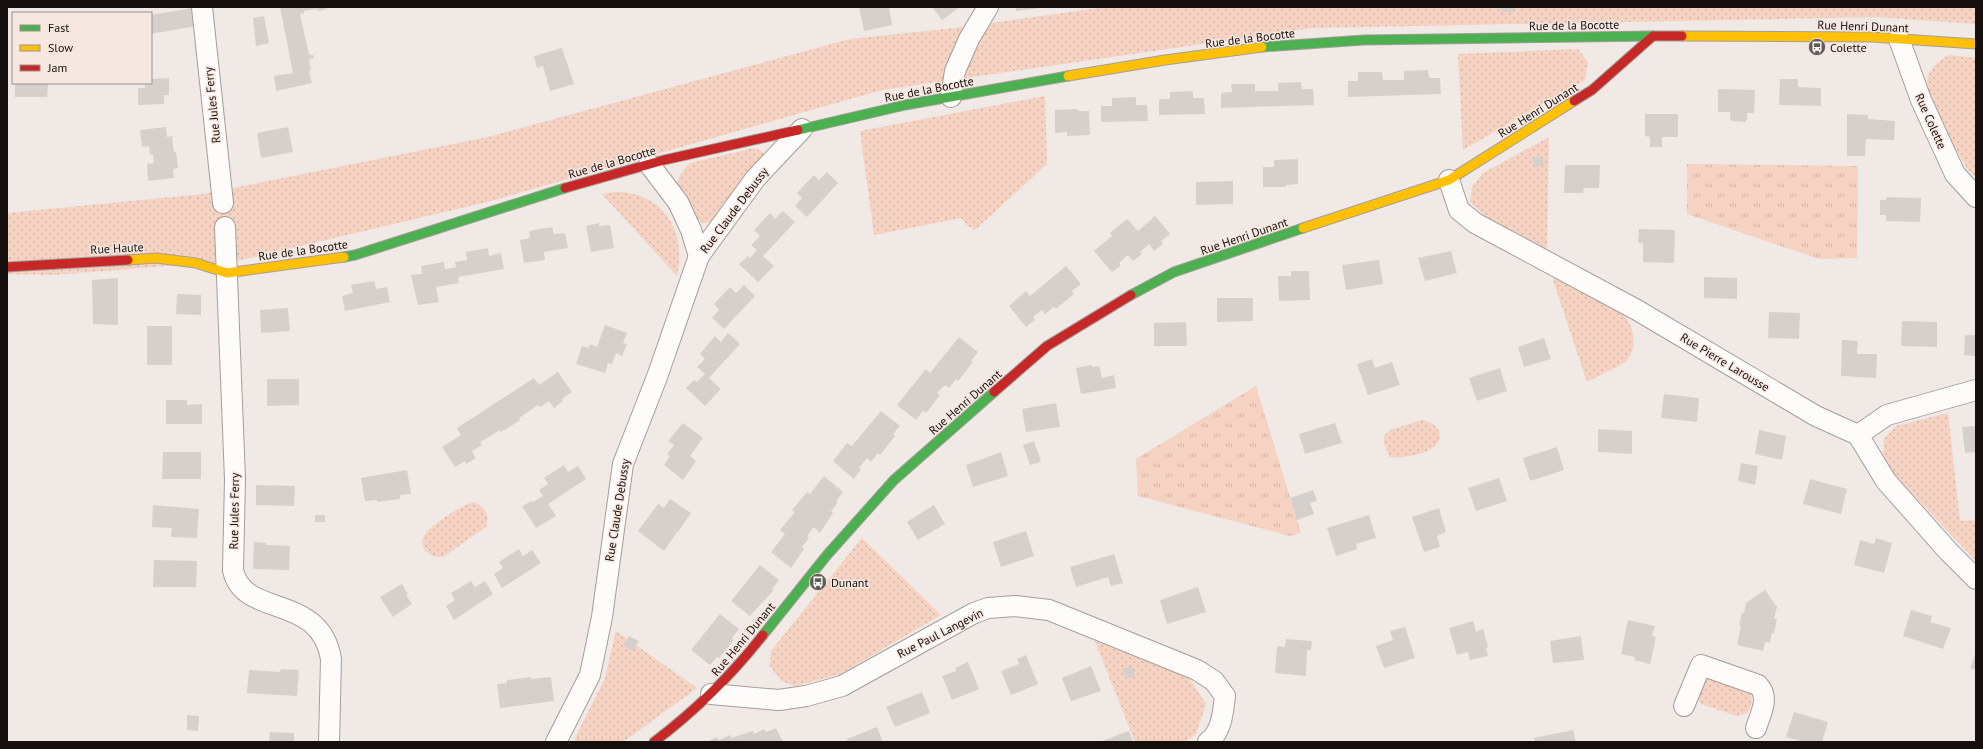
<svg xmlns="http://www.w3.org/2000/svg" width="1983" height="749" font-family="'PT Sans',sans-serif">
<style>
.grass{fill:url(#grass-dots)}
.park{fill:url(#park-tufts)}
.building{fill:#d6d0cc}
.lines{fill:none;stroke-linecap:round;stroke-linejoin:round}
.street-casing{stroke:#a49e9b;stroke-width:22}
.fast-casing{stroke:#a49e9b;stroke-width:11}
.slow-casing{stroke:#a49e9b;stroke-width:11}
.jam-casing{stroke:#a49e9b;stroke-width:11}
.street{stroke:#fdfcfb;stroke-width:20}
.fast{stroke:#4caf50;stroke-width:9}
.slow{stroke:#ffc107;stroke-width:9}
.jam{stroke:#c62828;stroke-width:9}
.labels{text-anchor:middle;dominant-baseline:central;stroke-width:3;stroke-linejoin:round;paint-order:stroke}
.street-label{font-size:12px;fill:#15100e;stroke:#f6e7e0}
.poi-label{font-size:12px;fill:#15100e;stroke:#f6e7e0;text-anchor:start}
</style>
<defs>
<pattern id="grass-dots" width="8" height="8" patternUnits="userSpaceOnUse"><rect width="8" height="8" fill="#f5d2c2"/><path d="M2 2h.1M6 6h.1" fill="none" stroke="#d1b3a6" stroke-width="1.8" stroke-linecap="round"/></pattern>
<pattern id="park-tufts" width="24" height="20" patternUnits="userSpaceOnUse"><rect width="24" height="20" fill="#f5d2c2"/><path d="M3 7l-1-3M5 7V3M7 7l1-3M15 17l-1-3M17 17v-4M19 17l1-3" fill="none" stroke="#d1b3a6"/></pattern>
</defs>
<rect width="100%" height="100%" fill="#f1e9e5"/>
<g class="grass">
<polygon points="1106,7 1976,7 1976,24 1876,17 1313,28 882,90 487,202 241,260 54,275 7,274 7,213 203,194 488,137 850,39 955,28"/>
<polygon points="1578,49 1588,62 1585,80 1463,150 1458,54"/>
<path d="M1948 55 1976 58V177L1968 170C1958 151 1922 96 1928 77 1931 66 1939 61 1948 55Z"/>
<polygon points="1045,96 1047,164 975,230 968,226 961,218 874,235 860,131"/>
<polygon points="1549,137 1547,249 1486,217 1470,202 1472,187 1483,173"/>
<path d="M754 148 760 150 764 154 763 160C748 176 730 193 718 211 715 216 712 223 705 223 697 224 678 192 678 184 678 175 684 169 690 163Z"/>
<path d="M615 192C663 192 687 230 677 276L602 194Z"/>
<path d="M1556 277 1624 315C1635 328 1638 351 1624 363L1587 382 1553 280Z"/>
<polygon points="1948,413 1960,521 1976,520 1976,561 1891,471 1883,456 1884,439 1896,426"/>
<path d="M1422 420C1435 422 1447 434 1435 446 1428 454 1400 459 1390 457L1384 444V436L1390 430Z"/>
<path d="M473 502C485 506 490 515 486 527L443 557H435L425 551C423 546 421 541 424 536 428 526 462 506 473 502Z"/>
<polygon points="862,538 941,615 840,674 795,686 781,681 770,666 771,651"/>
<polygon points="616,631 697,688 623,742 575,742 575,738 605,678"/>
<polygon points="1095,641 1189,678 1206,704 1196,734 1184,742 1135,742"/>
<path d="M1712 677 1747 688C1754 698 1753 703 1747 713L1737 716 1701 704 1697 696 1704 679Z"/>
</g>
<g class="park">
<polygon points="1687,164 1858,166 1857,258 1819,259 1687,214"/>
<polygon points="1256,386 1301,533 1290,536 1138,496 1136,459"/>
</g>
<g class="building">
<polygon points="280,7 326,7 327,9 318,11 317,9 304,11 304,13 300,14 309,55 313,55 314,58 309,59 311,70 309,71 312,83 276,91 274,76 293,73"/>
<polygon points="859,7 889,7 892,25 864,31"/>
<polygon points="932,7 960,7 942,20"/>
<polygon points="1016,7 1040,7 1040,8 1016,11"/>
<polygon points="1500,7 1513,7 1513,12 1501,12"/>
<polygon points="193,8 196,26 151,34 151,15"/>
<polygon points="264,16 269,43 256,46 253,18"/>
<polygon points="562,48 574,84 550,91 543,66 537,68 534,56"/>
<polygon points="1428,70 1429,78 1440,78 1441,94 1348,97 1348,81 1358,81 1358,72 1382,72 1383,80 1404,80 1404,71"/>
<polygon points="169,78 169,95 164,95 164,104 138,105 138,88 145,88 145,83 151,83 151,79"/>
<polygon points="1780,79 1798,79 1798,87 1821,88 1821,106 1779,105"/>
<polygon points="1301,82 1302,89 1313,89 1314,105 1221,108 1221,93 1232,92 1231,84 1255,84 1255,91 1278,91 1278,83"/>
<polygon points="15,83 48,83 47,97 15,97"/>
<polygon points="1718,89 1755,90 1754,113 1747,113 1747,119 1745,122 1732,121 1730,119 1730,112 1718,112"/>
<polygon points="1193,91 1193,98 1204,98 1205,114 1159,115 1159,99 1170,99 1170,92"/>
<polygon points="1136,97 1136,105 1147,105 1148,121 1101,122 1101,106 1112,106 1112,98"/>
<polygon points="1078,109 1078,111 1089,111 1090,135 1067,136 1067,132 1055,133 1055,110"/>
<polygon points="1645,114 1678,114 1678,137 1662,137 1662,147 1650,147 1650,137 1645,136"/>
<polygon points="1847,114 1868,115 1868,119 1895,121 1894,140 1866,139 1865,156 1847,156"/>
<polygon points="166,127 167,137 172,136 174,152 176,152 178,168 173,169 174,178 148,181 147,164 154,163 153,154 150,155 149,146 142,147 140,130"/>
<polygon points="288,127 293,152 261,158 257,133"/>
<polygon points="1542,156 1544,165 1534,168 1532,158"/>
<polygon points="1298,159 1298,184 1286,185 1286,187 1263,187 1263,167 1274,167 1274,160"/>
<polygon points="1565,165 1600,165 1599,188 1584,188 1583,193 1564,193"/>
<polygon points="827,172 838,183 807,217 795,206 802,198 797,193 814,175 819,180"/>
<polygon points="1233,181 1233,204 1196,205 1196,182"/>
<polygon points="1887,197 1921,198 1920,222 1886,221 1886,215 1880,215 1880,200 1886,200"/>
<polygon points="783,211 795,222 763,256 774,266 758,282 739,264 748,256 750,258 757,250 751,245 760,236 754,230 770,213 775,219"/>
<polygon points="1155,216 1170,234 1161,241 1163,244 1154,251 1149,244 1140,252 1142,254 1133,261 1128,255 1119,263 1121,265 1112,272 1094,251 1112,236 1110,233 1127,219 1138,231"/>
<polygon points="599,223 599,226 610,225 614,248 591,252 586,226"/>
<polygon points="552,227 554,234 565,233 568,248 544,252 545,260 524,263 520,240 530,238 529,231"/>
<polygon points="1639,229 1675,230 1674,263 1643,262 1643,243 1638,243"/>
<polygon points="488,248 489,256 501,253 504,269 458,277 459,283 436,287 439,302 418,305 411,275 422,274 421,266 444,262 445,269 456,267 455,262 467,260 466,252"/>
<polygon points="1451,251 1457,273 1425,281 1418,258"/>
<polygon points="1379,260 1383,284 1346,290 1342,265"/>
<polygon points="1066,266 1081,284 1072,291 1074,294 1056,309 1054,307 1045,314 1042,310 1033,317 1035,320 1026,327 1009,306 1026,291 1030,296"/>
<polygon points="1291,271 1309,271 1310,300 1279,301 1278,276 1291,276"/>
<polygon points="1704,277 1737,278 1737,299 1704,298"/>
<polygon points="118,278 118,325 93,324 92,280"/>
<polygon points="374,281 376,289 387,287 390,302 345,311 342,296 353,293 351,285"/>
<polygon points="744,285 755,296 724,329 712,318 719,310 714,304 730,287 736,293"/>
<polygon points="177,294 201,295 201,315 176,314"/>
<polygon points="1217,298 1253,298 1253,321 1217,322"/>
<polygon points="288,308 290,331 261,333 260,310"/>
<polygon points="1769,312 1800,313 1799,339 1768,338"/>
<polygon points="1902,321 1937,322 1937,347 1901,346"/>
<polygon points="1186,322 1187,346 1154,346 1154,323"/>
<polygon points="605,325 627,333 623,343 627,344 622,356 616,353 612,364 608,363 605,373 576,364 582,346 589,348 590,344 597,347"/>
<rect x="147" y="326" width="25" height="39"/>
<polygon points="728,333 740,344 709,378 721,389 705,406 686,388 694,380 697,382 705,374 697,367 705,359 700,354 715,336 721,342"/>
<polygon points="1965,335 1976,335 1976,356 1964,355"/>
<polygon points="959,337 978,352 971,361 973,362 958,381 956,379 949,388 945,385 937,393 940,395 926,413 923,411 916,420 897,405 926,369 930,373"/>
<polygon points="1544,338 1551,359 1524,367 1518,347"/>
<polygon points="1842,340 1858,341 1857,354 1877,354 1876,378 1841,376"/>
<polygon points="1372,359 1375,368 1392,362 1400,385 1368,395 1357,364"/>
<polygon points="1092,365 1092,367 1099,366 1102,378 1114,375 1116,388 1081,394 1076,368"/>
<polygon points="1500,368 1507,391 1477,401 1469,378"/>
<polygon points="558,372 572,392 562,399 563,401 554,408 549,401 540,407 538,405 519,418 520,420 511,426 501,432 500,430 480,442 482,445 472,451 476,458 466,464 465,461 455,467 442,447 461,435 457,428 534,378 539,385"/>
<polygon points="267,379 299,379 299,405 267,406"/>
<polygon points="1664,394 1699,398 1697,422 1661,418"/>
<polygon points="166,400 187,400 187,405 202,404 202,424 166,424"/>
<polygon points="1056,403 1060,427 1026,432 1022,409"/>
<polygon points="881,411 900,426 893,434 895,436 880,455 878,453 871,462 867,458 859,468 861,469 854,479 833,461 847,443 852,446"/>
<polygon points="683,423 703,438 690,456 696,461 683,480 664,465 670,456 667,454 674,445 668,441"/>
<polygon points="1335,423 1342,443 1305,454 1299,434"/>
<polygon points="1976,426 1976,452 1965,453 1962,427"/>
<polygon points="1598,429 1632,431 1632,454 1598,452"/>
<polygon points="1759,430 1786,436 1782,460 1755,454"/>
<polygon points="1034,441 1041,462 1030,465 1023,445"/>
<polygon points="1557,447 1564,470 1530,481 1523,458"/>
<polygon points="163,452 201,452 201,479 162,479"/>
<polygon points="1001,452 1008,476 973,487 966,465"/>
<polygon points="1741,463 1758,466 1755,485 1738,481"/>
<polygon points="564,465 568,472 578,466 586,479 548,504 556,516 536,528 522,506 532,501 533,502 543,496 539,490 548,484 544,478"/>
<polygon points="407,470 411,494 400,495 400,499 377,502 377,500 365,501 361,478"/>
<polygon points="824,476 843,492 836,501 838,502 831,511 833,513 820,533 814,527 807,536 809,538 802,547 804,549 791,568 771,552 785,534 780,530 795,512 792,510 807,492 810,494"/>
<polygon points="1499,478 1507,501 1476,511 1468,488"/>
<polygon points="1810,479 1847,489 1841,514 1803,504"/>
<polygon points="256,485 295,486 294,506 256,505"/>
<polygon points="1313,490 1317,501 1310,503 1314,514 1297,520 1290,498"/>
<polygon points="670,499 691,513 678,532 670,527 677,532 664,551 638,531 658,504 664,508"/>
<polygon points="153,505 199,509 197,538 171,537 172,528 152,527"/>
<polygon points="934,505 945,524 918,540 907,522"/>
<polygon points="1439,508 1446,532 1437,536 1440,547 1424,552 1412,517"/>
<rect x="315" y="515" width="10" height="7"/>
<polygon points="1369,515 1376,538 1356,544 1357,549 1336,556 1327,528"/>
<polygon points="1026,531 1034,556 1001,567 993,542"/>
<polygon points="1876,538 1892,543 1884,573 1854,565 1860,540 1874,544"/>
<polygon points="254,542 267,543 266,545 290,546 289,570 253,569"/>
<polygon points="519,549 523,556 532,550 541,563 502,588 494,574 503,568 499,562"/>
<polygon points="1114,554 1123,583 1111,586 1108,577 1076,587 1070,567"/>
<polygon points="154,560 197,561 196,587 153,587"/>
<polygon points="760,565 779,580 772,589 774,590 750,616 731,601"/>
<polygon points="471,581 475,587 485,581 493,594 454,620 446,606 455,600 451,593"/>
<polygon points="402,584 408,594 406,595 412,604 393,617 380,597"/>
<polygon points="1198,587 1206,612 1167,624 1160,600"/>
<polygon points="1765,590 1777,607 1774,619 1777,619 1774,633 1772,633 1770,643 1765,642 1763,651 1737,645 1741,626 1739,625 1742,613 1744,613 1746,603"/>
<polygon points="1911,610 1932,616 1930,622 1951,628 1943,649 1903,636"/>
<polygon points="720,614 739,629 732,638 734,640 719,658 717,657 710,665 691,650"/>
<polygon points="1628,620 1655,626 1652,636 1656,637 1650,664 1634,660 1635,657 1621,654"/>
<polygon points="1473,621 1476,632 1483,629 1488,647 1486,648 1488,656 1470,660 1468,652 1457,655 1449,628"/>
<polygon points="1405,627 1415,658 1384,668 1376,646 1393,640 1390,631"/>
<polygon points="629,636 639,641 633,651 623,645"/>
<polygon points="1581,636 1584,660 1553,663 1550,641"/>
<polygon points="1286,639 1312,641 1311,650 1307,650 1306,676 1275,673 1277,646 1285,647"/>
<polygon points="1976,652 1976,670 1970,668"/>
<polygon points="1026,655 1038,684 1011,695 1001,671 1019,664 1017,659"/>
<polygon points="968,662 979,689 952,700 942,676 956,671 955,668"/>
<polygon points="1091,666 1101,691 1071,701 1062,678"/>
<polygon points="1132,666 1135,676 1126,679 1122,669"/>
<polygon points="281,669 299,670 297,696 247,693 249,670 280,672"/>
<polygon points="531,677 531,679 551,677 554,701 500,708 497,684 507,683 507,680"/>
<polygon points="922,692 930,713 895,727 886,707"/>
<polygon points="1794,712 1828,722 1822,742 1805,742 1786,737"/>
<polygon points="187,715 199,716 198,731 187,730"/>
<polygon points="877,727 883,742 848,742 847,739"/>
<polygon points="776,728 783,742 706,742 717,737 719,740 730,735 731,738 753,731 754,734 764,729 766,732"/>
<polygon points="1573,730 1576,742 1535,742 1534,738"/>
<polygon points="1129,731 1133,742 1100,742 1118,735"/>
<polygon points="270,732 294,733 294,742 269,742"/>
</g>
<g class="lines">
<defs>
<g id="street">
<polyline points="202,7 223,203"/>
<polyline points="1899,39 1921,100 1955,174 1976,197"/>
<polyline points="951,97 955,71 969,39 988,7"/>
<polyline points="649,164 678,202 691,230 699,256"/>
<polyline points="1449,180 1459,210 1475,223 1637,310 1816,416 1858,435 1886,481 1948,551 1976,579"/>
<path d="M225 227 235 479 233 570C243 619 320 592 331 659L329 742"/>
<polyline points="1858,435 1887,415 1976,390"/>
<path d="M711 694 779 700 806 696 842 686 974 613 988 608 1015 606 1049 610 1197 670 1214 681 1225 696C1223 712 1222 732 1208 742"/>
<path d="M1684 706 1701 665 1758 685C1770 697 1761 713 1756 728"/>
<polyline points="556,742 590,675 602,617 623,464 657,377 699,256 755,179 802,129"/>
</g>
<g id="fast">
<polyline points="1262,47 1364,40 1653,36"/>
<polyline points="798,130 905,105 1068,76"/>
<polyline points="344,257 355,255 565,188"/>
<polyline points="1131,295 1174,272 1303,228"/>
<polyline points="763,635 827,555 894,480 994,392"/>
</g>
<g id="slow">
<polyline points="1682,36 1872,37 1976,44"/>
<polyline points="1068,76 1165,60 1262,47"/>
<polyline points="1303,228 1449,180 1574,101"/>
<polyline points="128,260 156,258 196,263 227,273 344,257"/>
</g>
<g id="jam">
<polyline points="1574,101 1592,90 1653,36 1682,36"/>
<polyline points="565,188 664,160 798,130"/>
<polyline points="7,267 128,260"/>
<polyline points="994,392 1047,346 1131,295"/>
<path d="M654 742C695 711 731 676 763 635"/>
</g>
</defs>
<use href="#street" class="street-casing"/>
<use href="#fast" class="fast-casing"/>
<use href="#slow" class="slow-casing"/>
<use href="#jam" class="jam-casing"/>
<use href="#street" class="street"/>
<use href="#fast" class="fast"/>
<use href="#slow" class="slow"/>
<use href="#jam" class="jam"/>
</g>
<defs>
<symbol id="bus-disc" viewBox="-11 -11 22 22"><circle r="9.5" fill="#625c59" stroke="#f6e7e0"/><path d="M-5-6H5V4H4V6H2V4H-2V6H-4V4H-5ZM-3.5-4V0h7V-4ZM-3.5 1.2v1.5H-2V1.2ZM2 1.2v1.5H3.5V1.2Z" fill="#fff"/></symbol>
</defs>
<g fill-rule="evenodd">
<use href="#bus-disc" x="1807" y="37" width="20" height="20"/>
<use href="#bus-disc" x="808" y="572" width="20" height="20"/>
</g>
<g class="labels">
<g class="street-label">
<text transform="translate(1574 25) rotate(-1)">Rue de la Bocotte</text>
<text transform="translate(1863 26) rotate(2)">Rue Henri Dunant</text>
<text transform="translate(1250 38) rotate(-7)">Rue de la Bocotte</text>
<text transform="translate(929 89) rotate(-11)">Rue de la Bocotte</text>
<text transform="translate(212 105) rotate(-96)">Rue Jules Ferry</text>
<text transform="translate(1538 110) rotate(-32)">Rue Henri Dunant</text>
<text transform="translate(1931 121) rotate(66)">Rue Colette</text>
<text transform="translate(612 162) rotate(-16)">Rue de la Bocotte</text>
<text transform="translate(734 210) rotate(-53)">Rue Claude Debussy</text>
<text transform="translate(1244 236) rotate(-19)">Rue Henri Dunant</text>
<text transform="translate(117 248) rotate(-3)">Rue Haute</text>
<text transform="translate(303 250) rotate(-8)">Rue de la Bocotte</text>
<text transform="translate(1725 362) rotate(31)">Rue Pierre Larousse</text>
<text transform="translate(965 402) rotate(-41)">Rue Henri Dunant</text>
<text transform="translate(617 510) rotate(-81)">Rue Claude Debussy</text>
<text transform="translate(234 511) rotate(-89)">Rue Jules Ferry</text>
<text transform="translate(940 633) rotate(-27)">Rue Paul Langevin</text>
<text transform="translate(743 639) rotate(-50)">Rue Henri Dunant</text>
</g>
<g class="poi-label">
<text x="1830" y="47">Colette</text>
<text x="831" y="582">Dunant</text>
</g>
</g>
<rect width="1983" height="749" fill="none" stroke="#15100e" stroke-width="16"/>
<rect x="12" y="12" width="140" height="72" fill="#f6e7e0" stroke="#9c918c"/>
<rect x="20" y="25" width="20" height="6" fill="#4caf50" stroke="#9c918c"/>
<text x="48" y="32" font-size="12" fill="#15100e">Fast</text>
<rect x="20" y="45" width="20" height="6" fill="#ffc107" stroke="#9c918c"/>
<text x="48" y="52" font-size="12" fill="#15100e">Slow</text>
<rect x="20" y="65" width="20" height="6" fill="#c62828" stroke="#9c918c"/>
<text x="48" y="72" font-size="12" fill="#15100e">Jam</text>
</svg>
